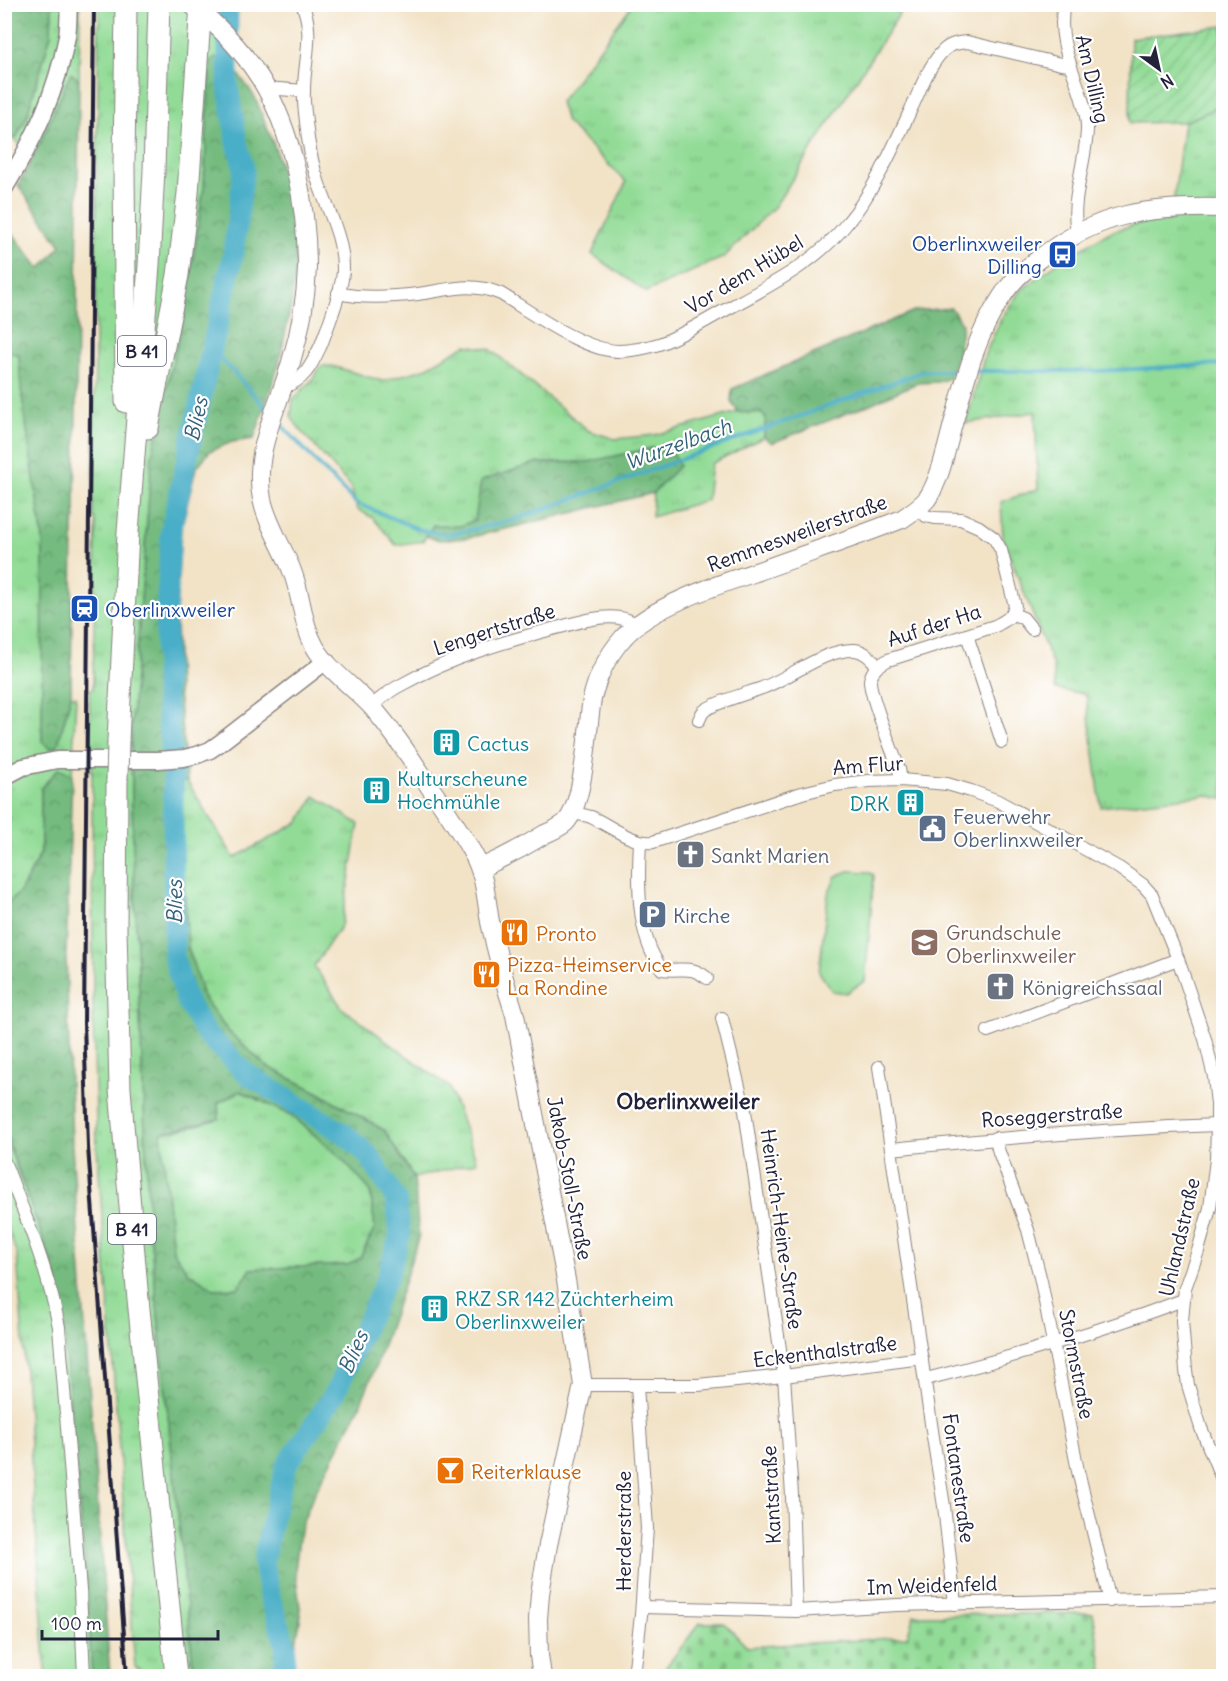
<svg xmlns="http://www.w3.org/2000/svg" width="1228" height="1681" font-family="Delius,sans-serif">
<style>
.grass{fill:url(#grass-tufts);stroke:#5a7e68;stroke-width:1.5}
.forest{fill:url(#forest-crowns);stroke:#4c6e5d;stroke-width:1.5;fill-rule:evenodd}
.cemetery{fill:url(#cemetery-stones);stroke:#5a7e68;stroke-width:1.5}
.park{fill:#92db96;stroke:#5a7e68;stroke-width:1.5}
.garden{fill:url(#garden-furrows);stroke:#5a7e68;stroke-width:1.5}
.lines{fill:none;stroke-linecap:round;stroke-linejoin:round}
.stream{stroke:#49aec8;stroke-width:4}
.river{stroke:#49aec8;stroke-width:21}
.minor-casing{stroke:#8a8281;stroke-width:14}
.tertiary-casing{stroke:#8a8281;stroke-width:19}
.secondary-casing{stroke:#8a8281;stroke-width:20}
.trunk-casing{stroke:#8a8281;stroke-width:23}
.minor{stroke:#fff;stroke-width:12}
.tertiary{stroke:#fff;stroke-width:16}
.secondary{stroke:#fff;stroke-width:18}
.trunk{stroke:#fff;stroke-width:21}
.rail{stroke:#22223b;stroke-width:4}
.trunk-bridge-casing{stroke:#8a8281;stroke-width:23;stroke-linecap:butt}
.trunk-bridge{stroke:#fff;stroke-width:21}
.labels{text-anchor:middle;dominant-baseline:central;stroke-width:4.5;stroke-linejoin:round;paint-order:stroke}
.shield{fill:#fff;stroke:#646476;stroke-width:1.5}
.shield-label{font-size:18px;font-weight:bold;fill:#22223b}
.street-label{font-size:20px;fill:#22223b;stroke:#fff}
.transit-label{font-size:20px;fill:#164399;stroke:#fff;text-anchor:end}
.culture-label{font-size:20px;fill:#0d838f;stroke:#fff;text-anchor:start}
.service-label{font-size:20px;fill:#4e5e75;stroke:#fff;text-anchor:start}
.worship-label{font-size:20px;fill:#5b616d;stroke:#fff;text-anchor:start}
.education-label{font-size:20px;fill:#785e54;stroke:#fff;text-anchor:start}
.food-label{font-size:20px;fill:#c56008;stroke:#fff;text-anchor:start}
.water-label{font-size:21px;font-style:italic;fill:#34617a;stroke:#fff}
.quarter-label{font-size:22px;font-weight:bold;fill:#22223b;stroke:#fff}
</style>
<defs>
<pattern id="grass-tufts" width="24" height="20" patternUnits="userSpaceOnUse" patternTransform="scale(1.5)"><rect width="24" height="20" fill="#92db96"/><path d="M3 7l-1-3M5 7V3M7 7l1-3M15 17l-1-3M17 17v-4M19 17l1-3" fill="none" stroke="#7ebc82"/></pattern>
<pattern id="forest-crowns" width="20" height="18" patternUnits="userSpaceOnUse" patternTransform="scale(1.5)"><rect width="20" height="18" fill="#75bb7f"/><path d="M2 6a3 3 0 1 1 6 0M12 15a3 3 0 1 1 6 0" fill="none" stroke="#609869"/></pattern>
<pattern id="cemetery-stones" width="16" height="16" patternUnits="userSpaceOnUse" patternTransform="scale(1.5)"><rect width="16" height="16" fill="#92db96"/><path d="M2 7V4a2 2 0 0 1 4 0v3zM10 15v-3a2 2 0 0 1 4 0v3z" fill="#7ebc82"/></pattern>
<pattern id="garden-furrows" width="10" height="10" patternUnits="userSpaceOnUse" patternTransform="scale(1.5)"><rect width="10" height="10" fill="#92db96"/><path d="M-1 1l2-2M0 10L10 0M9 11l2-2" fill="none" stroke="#7ebc82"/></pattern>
</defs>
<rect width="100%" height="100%" fill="#fff"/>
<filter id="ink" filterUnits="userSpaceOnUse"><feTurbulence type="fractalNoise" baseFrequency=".0167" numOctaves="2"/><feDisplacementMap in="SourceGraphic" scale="12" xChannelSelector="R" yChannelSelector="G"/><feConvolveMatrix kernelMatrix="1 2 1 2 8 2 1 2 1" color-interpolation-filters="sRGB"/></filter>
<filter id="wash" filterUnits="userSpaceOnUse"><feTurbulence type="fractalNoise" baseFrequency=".008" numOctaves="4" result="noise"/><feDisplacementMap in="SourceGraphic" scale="24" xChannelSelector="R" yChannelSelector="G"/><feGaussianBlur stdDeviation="1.35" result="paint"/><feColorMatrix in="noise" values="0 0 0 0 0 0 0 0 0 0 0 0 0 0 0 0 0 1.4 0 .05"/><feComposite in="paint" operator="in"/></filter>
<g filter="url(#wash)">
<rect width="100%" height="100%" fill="#f2e3c7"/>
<g class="grass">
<polygon points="52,5 80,5 79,80 71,74 34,156 15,140 26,119 51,34"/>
<polygon points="99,5 224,5 224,8 232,17 224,55 234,68 221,57 210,63 204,187 187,297 152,456 131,731 133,852 149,1224 194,1676 149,1676 135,1667 97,1146 93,1023 92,776 89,690 93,689 96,523 93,515"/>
<polygon points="889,5 888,7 900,13 775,206 724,257 646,292 592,254 626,182 566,122 560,102 632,5"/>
<polygon points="1223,105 1223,799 1205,795 1101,807 1086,694 1055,689 1053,666 1003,539 1001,502 1038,489 1035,412 966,423 985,354 1001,319 1020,291 1064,258 1110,232 1141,223 1171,220 1184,122"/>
<polygon points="466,345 490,349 589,431 615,439 655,435 738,412 760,413 766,418 764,437 711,464 707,500 652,517 653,493 679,466 652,448 588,462 535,463 478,506 475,520 461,526 433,525 423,541 396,545 373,518 357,509 351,487 302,432 291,417 293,399 312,380 321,366 332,366 382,381 424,369"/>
<polygon points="8,353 19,354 21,389 43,540 42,741 50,748 57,747 71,696 76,696 72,775 59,768 41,788 41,852 20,893 5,906 4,357"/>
<polygon points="177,781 187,781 234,858 299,822 315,796 359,824 341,926 314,966 342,1008 449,1087 477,1162 414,1178 384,1130 319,1093 266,1066 226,1029 203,997 188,947"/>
<polygon points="240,1091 291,1115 337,1154 370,1190 375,1228 361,1258 348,1265 251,1269 238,1288 214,1289 187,1271 173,1251 161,1133 188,1128 218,1119 218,1103"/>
<polygon points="4,1133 57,1278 63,1326 87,1590 92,1676 46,1676 17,1255 5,1221"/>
</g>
<g class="forest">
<polygon points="4,5 52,5 51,34 26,119 15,140 5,135"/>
<path d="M221 57 234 68 255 97 275 148 286 186 294 226 296 265 291 305 279 364 254 439 232 442 210 451 196 468 181 530 176 615 178 693 187 781 177 782 188 947 203 997 226 1029 266 1066 319 1093 384 1130 414 1178 419 1236 401 1292 376 1366 359 1408 311 1501 300 1530 295 1570 301 1615 290 1676H194L149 1224 133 852 131 731 152 456 187 297 204 187 210 63 215 58ZM240 1091 291 1115 337 1154 370 1190 375 1228 360 1258 348 1265 251 1269 238 1288 214 1289 187 1271 173 1251 161 1133 219 1119 218 1103Z"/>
<polygon points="71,73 79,80 75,519 73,526 71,696 57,747 50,748 42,741 43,540 21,389 19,354 8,353 5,357 4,229 13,234 40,269 61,246 18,185 34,156"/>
<polygon points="951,308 962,324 959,350 950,378 938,382 917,383 868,405 772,443 764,437 766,417 760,413 738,412 731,402 732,389 914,311"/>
<polygon points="652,448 674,454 679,466 653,493 468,538 439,540 426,536 433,525 461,526 475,520 481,481 535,463 588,462"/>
<polygon points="59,768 72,775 66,954 72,1147 110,1676 92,1676 87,1590 63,1326 57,1278 5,1133 5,906 20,892 41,853 41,788"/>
</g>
<polygon class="cemetery" points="1093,1613 1104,1676 659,1676 700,1623 724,1623 747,1647 907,1637 914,1615"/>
<polygon class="park" points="849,871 868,872 874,875 865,981 846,993 832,991 819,972 828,894 836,876"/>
<polygon class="garden" points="1223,26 1223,105 1184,122 1130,123 1131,38"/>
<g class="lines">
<g class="stream">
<polyline points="212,349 268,410"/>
<polyline points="972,371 1100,371 1224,364"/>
<polyline points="277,420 315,461 356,503 421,530 448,535 514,520 924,371 962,371"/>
</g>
<polyline class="river" points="228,4 228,86 237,143 244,169 233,255 171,530 166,615 165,693 173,771 174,958 186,1000 207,1035 247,1074 346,1135 369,1156 396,1199 400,1235 388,1275 335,1393 286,1466 271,1525 263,1562 269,1594 286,1646 284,1676"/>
</g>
</g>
<g filter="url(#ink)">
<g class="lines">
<defs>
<g id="minor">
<path d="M1064 4C1054 50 1085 85 1087 126 1088 156 1068 207 1078 232"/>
<polyline points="267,90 279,89 304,91"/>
<path d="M338 293C363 299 392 297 418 294 449 290 470 281 501 294 532 313 582 350 618 351 632 351 646 348 659 344 683 335 705 321 727 309 771 285 817 262 848 222 876 188 894 146 912 107 920 90 929 65 943 51 950 44 957 43 967 42L1061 64 1070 65"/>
<path d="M283 387C305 381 312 364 321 345 328 326 342 291 343 271 344 240 329 213 319 184 312 165 308 142 306 122 305 111 303 100 304 90 304 61 315 32 302 4"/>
<polyline points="1013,614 1023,618 1032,629"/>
<polyline points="967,635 1002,742"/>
<path d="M371 706C381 699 390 690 401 685 449 658 503 642 556 628 576 623 599 615 620 618 626 619 631 621 637 625"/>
<path d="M699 720C700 718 701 715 703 712 712 703 749 693 762 688 790 678 826 648 855 650 865 651 872 659 877 665"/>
<path d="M901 780 899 769C893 752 869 694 870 680 872 669 879 665 888 660L995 626C1006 620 1011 619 1015 606L1001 550 994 538 979 527 961 519 935 518 926 516 918 508"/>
<path d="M572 813C578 814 585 815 591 817 609 825 634 845 653 842L802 793 835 785 869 781 901 780 947 784 971 791 998 801 1119 868 1143 885 1152 895 1178 959 1205 1039 1214 1077 1217 1104V1125L1216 1159 1210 1208 1198 1251 1185 1288 1182 1321 1186 1370 1188 1385 1201 1428 1224 1484"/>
<path d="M640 842C638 880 636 937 662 969 682 972 689 964 707 978"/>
<polyline points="722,1018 745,1111 784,1376 792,1495 796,1611"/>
<polyline points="988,1031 1178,959"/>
<polyline points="879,1067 933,1437 944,1506 955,1604"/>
<polyline points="995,1138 999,1152 1028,1230 1041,1281 1078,1471 1110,1601"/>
<path d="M891 1149C1000 1138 1108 1129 1217 1125"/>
<path d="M4 1161C25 1215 48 1269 59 1327L80 1590 84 1676"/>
<path d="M926 1379C1013 1357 1098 1332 1183 1300"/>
<polyline points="583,1385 698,1385 784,1376 922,1358"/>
<polyline points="642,1607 796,1611 897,1605 1224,1597"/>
<polyline points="634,1676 641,1615 647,1528 637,1386"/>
</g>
<g id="tertiary">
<path d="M4 189C32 144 56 94 66 41 69 29 68 17 69 4"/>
<polyline points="4,777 23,767 57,760 158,760 184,758 197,755 210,750 220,743 326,661"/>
</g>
<g id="secondary">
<path d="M191 4C218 25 242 50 260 78 293 131 307 206 307 268 306 299 300 332 291 362 279 406 252 452 262 499 267 524 283 547 292 571 302 596 302 624 315 647 329 671 355 688 373 708 394 733 412 759 429 786 444 807 459 829 472 852 485 874 486 898 490 922 497 954 505 984 515 1015L566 1280 583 1385 548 1545 540 1594 538 1619 539 1655 542 1676"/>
<path d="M481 868C503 858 524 847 545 834 552 831 560 827 565 823 585 804 587 727 592 699 597 677 608 655 623 638 649 607 717 585 756 572 805 554 854 538 902 519 911 513 920 507 927 499 941 480 948 440 955 417 966 376 977 334 1001 298 1010 283 1025 269 1039 259 1098 212 1150 206 1224 208"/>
</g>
<g id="trunk">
<polyline points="126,4 124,166 126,402"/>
<polyline points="148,428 178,275 188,193 201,4"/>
<polyline points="118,741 128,532 149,265 154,170 159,4"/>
<polyline points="117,780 116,928 120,1089 137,1289 176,1676"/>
</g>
</defs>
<use href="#minor" class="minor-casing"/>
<use href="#tertiary" class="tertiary-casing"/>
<use href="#secondary" class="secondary-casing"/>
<use href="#trunk" class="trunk-casing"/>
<use href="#minor" class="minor"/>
<use href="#tertiary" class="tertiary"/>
<use href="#secondary" class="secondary"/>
<use href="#trunk" class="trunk"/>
<polyline class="rail" points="94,4 84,1023 88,1147 127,1676"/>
<defs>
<polyline id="trunk-bridge" points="117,780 118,741"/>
</defs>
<use href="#trunk-bridge" class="trunk-bridge-casing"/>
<use href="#trunk-bridge" class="trunk-bridge"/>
</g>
</g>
<defs>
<symbol id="bus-square" viewBox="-11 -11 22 22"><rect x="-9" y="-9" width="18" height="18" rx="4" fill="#1a4fb4" stroke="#fff"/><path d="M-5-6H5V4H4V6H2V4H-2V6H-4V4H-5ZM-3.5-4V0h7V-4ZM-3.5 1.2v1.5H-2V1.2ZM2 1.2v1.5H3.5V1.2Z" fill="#fff"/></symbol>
<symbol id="station-square" viewBox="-11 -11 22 22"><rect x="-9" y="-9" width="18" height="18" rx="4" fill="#1a4fb4" stroke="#fff"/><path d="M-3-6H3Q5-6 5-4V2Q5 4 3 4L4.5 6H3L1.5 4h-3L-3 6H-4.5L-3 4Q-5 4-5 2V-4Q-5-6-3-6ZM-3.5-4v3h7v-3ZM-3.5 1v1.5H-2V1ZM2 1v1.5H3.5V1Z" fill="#fff"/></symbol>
<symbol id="building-square" viewBox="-11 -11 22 22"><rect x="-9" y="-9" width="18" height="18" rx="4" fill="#0f9aa8" stroke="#fff"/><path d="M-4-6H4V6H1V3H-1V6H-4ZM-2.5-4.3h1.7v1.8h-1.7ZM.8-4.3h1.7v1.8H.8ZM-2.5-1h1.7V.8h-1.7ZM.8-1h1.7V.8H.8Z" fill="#fff"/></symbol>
<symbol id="civic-square" viewBox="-11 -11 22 22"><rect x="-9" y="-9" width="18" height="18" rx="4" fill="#5c6f8a" stroke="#fff"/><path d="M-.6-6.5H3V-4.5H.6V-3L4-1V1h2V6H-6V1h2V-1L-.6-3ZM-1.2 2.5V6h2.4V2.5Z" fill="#fff"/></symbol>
<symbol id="church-square" viewBox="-11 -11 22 22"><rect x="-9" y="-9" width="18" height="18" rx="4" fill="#6b7280" stroke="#fff"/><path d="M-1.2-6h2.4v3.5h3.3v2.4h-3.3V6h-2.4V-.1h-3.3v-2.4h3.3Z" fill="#fff"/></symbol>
<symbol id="parking-square" viewBox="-11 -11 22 22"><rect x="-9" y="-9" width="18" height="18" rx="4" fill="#5c6f8a" stroke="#fff"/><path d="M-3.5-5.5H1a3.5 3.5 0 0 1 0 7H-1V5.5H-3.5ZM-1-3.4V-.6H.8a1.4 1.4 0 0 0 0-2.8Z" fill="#fff"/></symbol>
<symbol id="restaurant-square" viewBox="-11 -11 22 22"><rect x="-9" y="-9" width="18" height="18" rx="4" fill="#e8710a" stroke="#fff"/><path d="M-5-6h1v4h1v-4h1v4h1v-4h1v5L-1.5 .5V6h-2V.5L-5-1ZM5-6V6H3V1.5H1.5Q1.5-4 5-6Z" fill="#fff"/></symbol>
<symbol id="school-square" viewBox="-11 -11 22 22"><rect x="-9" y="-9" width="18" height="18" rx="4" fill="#8d6e63" stroke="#fff"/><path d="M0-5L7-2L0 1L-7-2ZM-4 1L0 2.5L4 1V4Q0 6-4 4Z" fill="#fff"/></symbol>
<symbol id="bar-square" viewBox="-11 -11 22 22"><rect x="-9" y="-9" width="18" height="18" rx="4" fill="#e8710a" stroke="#fff"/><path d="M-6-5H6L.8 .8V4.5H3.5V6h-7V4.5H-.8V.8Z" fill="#fff"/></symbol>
</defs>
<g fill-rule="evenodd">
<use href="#bus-square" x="1046" y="238" width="33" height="33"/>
<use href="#station-square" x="68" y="592" width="33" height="33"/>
<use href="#building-square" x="430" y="726" width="33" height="33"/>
<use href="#building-square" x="360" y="774" width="33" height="33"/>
<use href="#building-square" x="894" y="786" width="33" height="33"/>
<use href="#civic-square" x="916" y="812" width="33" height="33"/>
<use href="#church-square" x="674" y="838" width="33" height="33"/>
<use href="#parking-square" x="636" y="898" width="33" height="33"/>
<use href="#restaurant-square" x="498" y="916" width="33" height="33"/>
<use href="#school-square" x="908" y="926" width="33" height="33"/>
<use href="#restaurant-square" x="470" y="958" width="33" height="33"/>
<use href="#church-square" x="984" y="970" width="33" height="33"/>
<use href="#building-square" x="418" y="1292" width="33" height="33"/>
<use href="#bar-square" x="434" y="1454" width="33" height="33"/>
</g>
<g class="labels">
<g class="shield">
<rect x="118" y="336" width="48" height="30" rx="4.5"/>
<rect x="108" y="1214" width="48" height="30" rx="4.5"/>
</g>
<g class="shield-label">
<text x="142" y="351">B 41</text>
<text x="132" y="1229">B 41</text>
</g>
<g class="street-label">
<text transform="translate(1093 79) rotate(77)">Am Dilling</text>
<text transform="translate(744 274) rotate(-31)">Vor dem Hübel</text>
<text transform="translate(797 533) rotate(-20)">Remmesweilerstraße</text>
<text transform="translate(934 625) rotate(-18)">Auf der Ha</text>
<text transform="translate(494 629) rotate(-18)">Lengertstraße</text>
<text transform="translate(868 765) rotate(-4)">Am Flur</text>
<text transform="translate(1052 1115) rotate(-4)">Roseggerstraße</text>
<text transform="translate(570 1178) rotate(79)">Jakob-Stoll-Straße</text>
<text transform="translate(782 1229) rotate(82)">Heinrich-Heine-Straße</text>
<text transform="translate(1179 1237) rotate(-77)">Uhlandstraße</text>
<text transform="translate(825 1351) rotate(-7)">Eckenthalstraße</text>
<text transform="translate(1077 1364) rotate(79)">Stormstraße</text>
<text transform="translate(959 1478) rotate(82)">Fontanestraße</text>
<text transform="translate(771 1495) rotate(-93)">Kantstraße</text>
<text transform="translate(623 1531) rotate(-90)">Herderstraße</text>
<text transform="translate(932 1585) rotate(-2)">Im Weidenfeld</text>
</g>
<g class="transit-label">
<text x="1042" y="243">Oberlinxweiler<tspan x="1042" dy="23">Dilling</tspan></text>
<text x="105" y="609" text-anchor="start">Oberlinxweiler</text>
</g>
<g class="culture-label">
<text x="467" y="743">Cactus</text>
<text x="397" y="778">Kulturscheune<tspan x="397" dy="23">Hochmühle</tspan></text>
<text x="889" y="803" text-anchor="end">DRK</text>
<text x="455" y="1298">RKZ SR 142 Züchterheim<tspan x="455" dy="23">Oberlinxweiler</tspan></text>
</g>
<g class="service-label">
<text x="953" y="816">Feuerwehr<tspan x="953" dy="23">Oberlinxweiler</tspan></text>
<text x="673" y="915">Kirche</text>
</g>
<g class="worship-label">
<text x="711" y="855">Sankt Marien</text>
<text x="1022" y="987">Königreichssaal</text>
</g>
<g class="education-label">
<text x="946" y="932">Grundschule<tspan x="946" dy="23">Oberlinxweiler</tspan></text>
</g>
<g class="food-label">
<text x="536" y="933">Pronto</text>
<text x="507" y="964">Pizza-Heimservice<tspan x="507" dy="23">La Rondine</tspan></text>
<text x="471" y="1471">Reiterklause</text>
</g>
<g class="water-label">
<text transform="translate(196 419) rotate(-77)">Blies</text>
<text transform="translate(678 444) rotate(-20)">Wurzelbach</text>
<text transform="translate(174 902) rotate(-90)">Blies</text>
<text transform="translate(353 1352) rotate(-66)">Blies</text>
</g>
<g class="quarter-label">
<text x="688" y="1101">Oberlinxweiler</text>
</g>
</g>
<rect width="1228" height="1681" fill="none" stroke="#fff" stroke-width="24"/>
<g transform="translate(1159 69) rotate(147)" stroke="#ffffff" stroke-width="4.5" paint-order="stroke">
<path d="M0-4.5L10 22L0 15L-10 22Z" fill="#22223b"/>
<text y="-9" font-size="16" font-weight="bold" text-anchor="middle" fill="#22223b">N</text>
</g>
<path d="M42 1630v9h176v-9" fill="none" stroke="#22223b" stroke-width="3"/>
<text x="51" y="1630" font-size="18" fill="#22223b" stroke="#ffffff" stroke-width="4.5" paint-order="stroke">100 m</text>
</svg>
